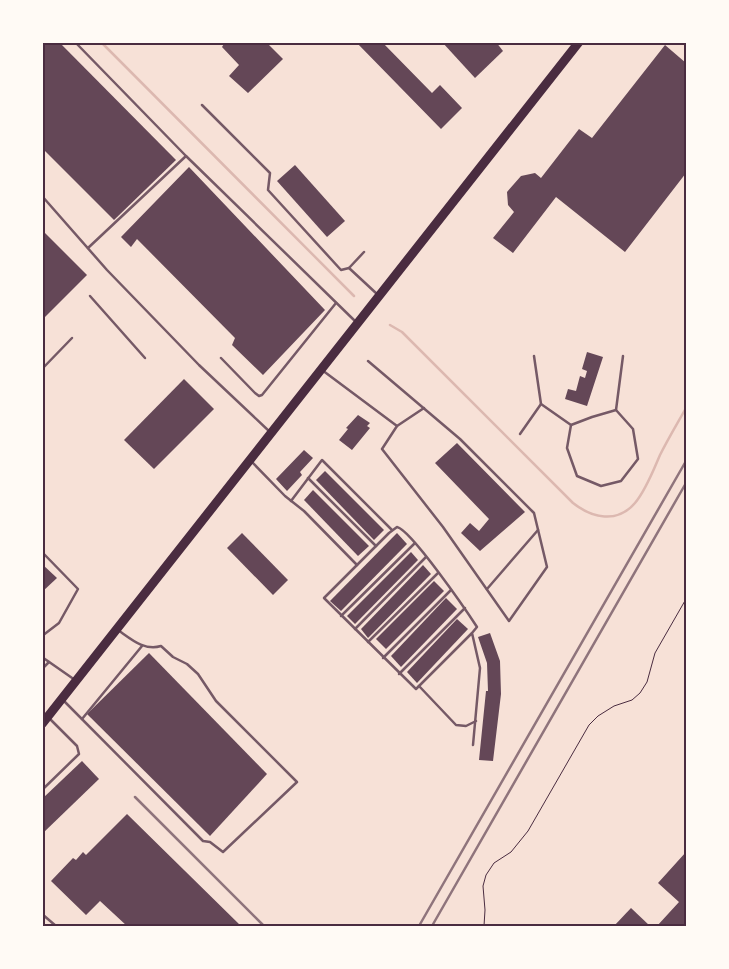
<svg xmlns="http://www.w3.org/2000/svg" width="729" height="969" font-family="Karla,sans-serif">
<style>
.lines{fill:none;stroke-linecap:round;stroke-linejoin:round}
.stream{stroke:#dcb8b0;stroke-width:2.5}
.building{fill:#644757}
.path{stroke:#4a2c40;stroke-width:1}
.service{stroke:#755966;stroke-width:2.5}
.primary{stroke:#4a2c40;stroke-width:9}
.rail{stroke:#8f747c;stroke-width:2.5}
.neatline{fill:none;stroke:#4a2c40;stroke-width:2}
</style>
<rect width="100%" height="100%" fill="#f7e1d7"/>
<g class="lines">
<g class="stream">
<polyline points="101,42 354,296"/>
<path d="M390 325 402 332 573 503C592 518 617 524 635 503 646 490 653 471 660 455 668 439 677 424 686 408"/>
</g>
</g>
<g class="building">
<polygon points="42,42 59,42 176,160 114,220 42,148"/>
<polygon points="225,42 266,42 283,59 248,93 229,76 239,65 222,47"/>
<polygon points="356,42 382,42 432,93 440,85 462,108 441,129"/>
<polygon points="442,42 496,42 503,51 475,78"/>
<polygon points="665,45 686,63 686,173 625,252 556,197 513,253 493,238 514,212 508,205 507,192 521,176 535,173 541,178 579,129 592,138"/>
<polygon points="295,165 345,221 327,237 277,181"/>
<polygon points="189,167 325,310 263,375 232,345 235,338 137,239 131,247 121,237"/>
<polygon points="42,230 87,275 42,320"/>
<polygon points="587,352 603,357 587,406 565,399 568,389 576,391 580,376 585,378 587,371 582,369"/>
<polygon points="184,379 214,409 154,469 124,440"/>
<polygon points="358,415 370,423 367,426 370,428 352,450 339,440 348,429 346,428"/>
<polygon points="457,443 525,512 480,551 461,533 470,523 479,531 489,519 435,463"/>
<polygon points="304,450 313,458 300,472 302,475 287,491 276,479"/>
<polygon points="325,471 384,530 374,540 316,480"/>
<polygon points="313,490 369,546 358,556 304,500"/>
<polygon points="242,533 288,580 273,595 227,548"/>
<polygon points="397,533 407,544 341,611 330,601"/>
<polygon points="411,552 418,560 355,624 347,616"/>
<polygon points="42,564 57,578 42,592"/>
<polygon points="423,565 431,574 368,638 361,629"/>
<polygon points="434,581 444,591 386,649 376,639"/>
<polygon points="446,598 457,609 401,667 391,656"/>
<polygon points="457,619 468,629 417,683 407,672"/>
<polygon points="490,633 500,661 501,694 493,761 479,760 486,691 488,691 487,663 478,637"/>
<polygon points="149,653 267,774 210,836 87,714"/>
<polygon points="82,761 99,779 42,834 42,799"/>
<polygon points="127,814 241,926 127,926 100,901 86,915 51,881 73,858 76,860 83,852 86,855"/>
<polygon points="686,852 686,926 657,926 679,902 658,883"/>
<polygon points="631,908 650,926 614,926"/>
</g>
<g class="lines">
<polyline class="path" points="484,926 485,910 483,886 486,875 494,863 511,852 528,831 589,725 598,716 614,706 632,700 640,693 647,682 655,653 686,599"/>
<g class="service">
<polyline points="75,42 186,156 356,322"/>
<polyline points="202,105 270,173 268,190 341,270 349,268 377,294"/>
<polyline points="42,196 107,270 199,365 270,432"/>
<polyline points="88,248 186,156"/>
<polyline points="349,268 364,252"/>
<polyline points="90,296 145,358"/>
<polyline points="534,356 541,404 571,425 567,448 577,476 601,486 621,481 638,459 633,429 616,410 623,356"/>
<polyline points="221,358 255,393 259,396 262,395 336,303"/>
<polyline points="42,369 72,338"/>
<polyline points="322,370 397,426 382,449 443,527 509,621 547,567 534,513 460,439 368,361"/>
<polyline points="571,425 592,417 616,410"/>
<polyline points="397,426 424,408"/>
<polyline points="520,434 541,404"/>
<polyline points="251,461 285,496 304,511 357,565"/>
<polyline points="308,478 376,546"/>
<polyline points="291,501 322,460 392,530"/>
<polyline points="42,552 78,589 59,623 42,636"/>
<polyline points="487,589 538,530"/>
<polyline points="341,616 415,543"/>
<polyline points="355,629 426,557"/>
<path d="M472 633 416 689 324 598 389 533 397 527C411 530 466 610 477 627L472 633 480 668 473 745"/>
<polyline points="368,642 438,573"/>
<polyline points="42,657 75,680"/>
<polyline points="383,658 451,590"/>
<polyline points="42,669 49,662"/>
<polyline points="399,674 465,608"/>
<polyline points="419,686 456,725 466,726 476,721"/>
<path d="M63 700 203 841 210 842 223 852 297 782 216 701 198 674 187 664 173 657 161 646C144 651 131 639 118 630"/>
<polyline points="82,719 142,646"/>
<polyline points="42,790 79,754 77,746 50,719"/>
<polyline points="42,914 56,926"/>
</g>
<polyline class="primary" points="42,724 579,42"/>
<g class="rail">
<polyline points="135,797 264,926"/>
<polyline points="419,926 686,461"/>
<polyline points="432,926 686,483"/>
</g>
</g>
<rect width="729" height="969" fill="none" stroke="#fffaf5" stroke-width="88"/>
<rect x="44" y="44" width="641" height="881" class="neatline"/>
</svg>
